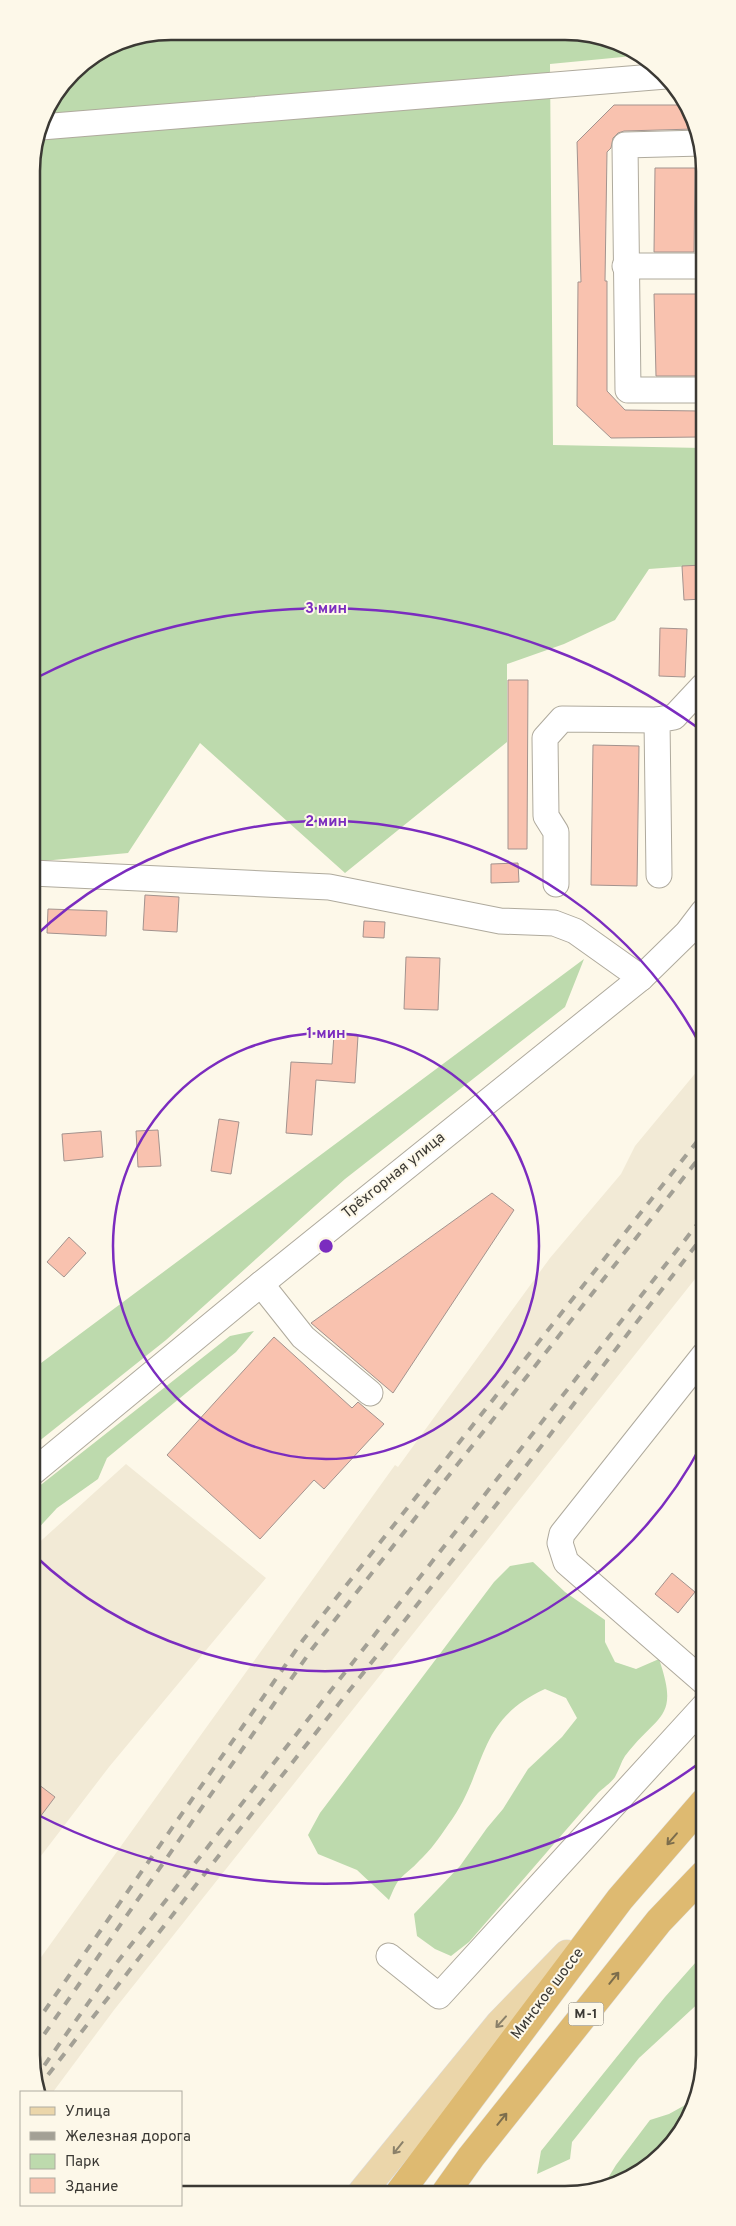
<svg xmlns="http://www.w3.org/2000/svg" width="736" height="2226" font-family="Overpass,sans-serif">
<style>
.built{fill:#f2ead6}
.green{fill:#bddaad}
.building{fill:#f9c2af;stroke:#a3938e}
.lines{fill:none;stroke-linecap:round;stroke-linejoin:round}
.minor-casing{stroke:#afaa9d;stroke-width:27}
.major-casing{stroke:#dcdbda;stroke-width:29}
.highway-casing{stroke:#dcdbda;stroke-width:29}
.minor{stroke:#fff;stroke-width:25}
.major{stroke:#ebd6aa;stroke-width:28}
.highway{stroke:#deba71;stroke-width:28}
.rail{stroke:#a3a095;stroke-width:4;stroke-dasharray:9 9;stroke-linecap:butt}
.oneway{stroke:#7c6d4c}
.oneway2{stroke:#8a8069}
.ring{fill:none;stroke:#7b2cbf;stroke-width:2.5}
.labels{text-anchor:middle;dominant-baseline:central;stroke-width:4;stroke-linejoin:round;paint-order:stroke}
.shield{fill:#fdf8e9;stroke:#75726a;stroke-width:1}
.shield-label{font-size:14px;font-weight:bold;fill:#3b3934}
.street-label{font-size:15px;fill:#3b3934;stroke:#fdf8e9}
.rim{fill:none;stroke:#3b3934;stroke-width:2.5}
.centre{fill:#7b2cbf;stroke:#fdf8e9;stroke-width:2.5}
.ring-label{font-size:15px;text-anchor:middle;font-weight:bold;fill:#7b2cbf;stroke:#fdf8e9;stroke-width:4;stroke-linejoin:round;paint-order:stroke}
</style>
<rect width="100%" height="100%" fill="#fdf8e9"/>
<g class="built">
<polygon points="703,1064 703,1269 114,2010 53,2092 39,2092 34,2082 34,1967 395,1465 398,1467 550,1258 621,1174 635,1146"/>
<polygon points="126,1464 266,1578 109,1767 34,1865 33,1548"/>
</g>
<g class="green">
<polygon points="171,31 592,34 633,56 550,64 553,445 702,448 703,565 649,569 615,620 564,644 507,664 507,742 345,873 200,743 128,853 32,862 32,162 46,109 79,66 118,42"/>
<polygon points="584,959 565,1007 345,1179 166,1340 33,1446 33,1369"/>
<polygon points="254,1331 236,1352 107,1458 98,1479 57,1508 33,1534 33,1491 230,1336"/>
<path d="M533 1562 565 1592 605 1620V1642L615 1662 636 1669 659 1659C680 1720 658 1713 625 1756 621 1762 619 1770 615 1777 611 1783 603 1788 598 1793L469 1942 451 1956 435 1949 417 1936 414 1914 460 1866 487 1828 503 1809 528 1769 562 1737 577 1718 566 1698 545 1689C474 1721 488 1772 448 1825 440 1837 430 1851 419 1861 413 1868 405 1873 399 1880 395 1885 392 1893 389 1900L357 1870 318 1854 308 1835 320 1813 494 1582 510 1566Z"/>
<polygon points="704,1953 704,1998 639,2058 572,2142 570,2159 537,2174 541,2151 665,1997"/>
<path d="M696 2099C690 2128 659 2161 635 2176 625 2182 613 2184 602 2188L616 2165 650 2120 669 2114Z"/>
</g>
<g class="building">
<polygon points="614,105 681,105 694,129 624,131 618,133 613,138 611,148 607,152 605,281 607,281 607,391 625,410 700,411 700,437 611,438 577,406 578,282 581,282 577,142"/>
<polygon points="655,168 695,168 694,252 654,252"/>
<polygon points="654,294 696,294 698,376 656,376"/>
<polygon points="703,565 703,599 684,600 682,566"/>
<polygon points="660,628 687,629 685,677 659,676"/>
<polygon points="508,680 528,680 527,849 508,849"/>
<polygon points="593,745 639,746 637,886 591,885"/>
<polygon points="518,863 519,882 491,883 491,864"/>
<polygon points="145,895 179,897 177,932 143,930"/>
<polygon points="48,909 107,911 106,936 47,933"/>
<polygon points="364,921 385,922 384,938 363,937"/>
<polygon points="406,957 440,958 438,1010 404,1009"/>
<polygon points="334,1034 358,1036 355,1083 316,1080 312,1135 286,1133 291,1062 332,1064"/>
<polygon points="219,1119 239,1122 231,1174 211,1171"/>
<polygon points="158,1130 161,1166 138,1167 136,1131"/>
<polygon points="101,1131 103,1157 64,1161 62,1134"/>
<polygon points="492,1193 514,1210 393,1393 311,1323"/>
<polygon points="69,1237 86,1253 64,1277 47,1262"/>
<polygon points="274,1337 352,1408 358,1402 384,1424 324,1489 314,1480 260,1539 167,1455"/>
<polygon points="672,1573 695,1592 678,1613 655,1594"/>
<polygon points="34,1781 55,1797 34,1825"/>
</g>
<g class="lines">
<defs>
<g id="minor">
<polyline points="41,127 666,76"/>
<polyline points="702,143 625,145 628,390 702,390"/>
<polyline points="625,266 702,266"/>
<polyline points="32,873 329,887 500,921 554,923 575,931 641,978"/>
<polyline points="659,875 657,720 674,717 703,686"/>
<polyline points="556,884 556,832 546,816 545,738 562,719 657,720"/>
<polyline points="261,1284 303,1337 370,1393"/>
<polyline points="704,1355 562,1534 560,1543 566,1562 704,1682"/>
<polyline points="33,1472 261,1284 641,978 687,933 703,912"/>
<polyline points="389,1956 439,1996 704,1706"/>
</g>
<polyline id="major" points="362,2192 500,2023 567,1954"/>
<g id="highway">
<polyline points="400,2192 620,1899 704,1802"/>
<polyline points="446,2192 471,2157 659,1921 704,1874"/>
</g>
</defs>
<use href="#minor" class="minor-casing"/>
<use href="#major" class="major-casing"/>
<use href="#highway" class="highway-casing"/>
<use href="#minor" class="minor"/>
<use href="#major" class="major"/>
<use href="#highway" class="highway"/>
<g class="rail">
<polyline points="34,2026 303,1640 703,1134"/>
<polyline points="34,2049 312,1649 703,1153"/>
<polyline points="34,2080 115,1965 703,1217"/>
<polyline points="37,2089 224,1849 496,1505 703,1236"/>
</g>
</g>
<defs><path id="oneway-shaft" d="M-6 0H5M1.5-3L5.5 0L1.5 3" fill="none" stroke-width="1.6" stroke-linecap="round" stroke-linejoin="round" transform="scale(1.25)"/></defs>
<g class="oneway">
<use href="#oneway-shaft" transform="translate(672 1839) rotate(131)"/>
<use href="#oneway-shaft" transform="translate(614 1978) rotate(-51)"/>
<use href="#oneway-shaft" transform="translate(502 2119) rotate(-51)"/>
</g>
<g class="oneway2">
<use href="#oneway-shaft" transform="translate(501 2022) rotate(132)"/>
<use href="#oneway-shaft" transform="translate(398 2148) rotate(129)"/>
</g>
<g class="ring">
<circle cx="326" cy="1246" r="213"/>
<path d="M703 1442A425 425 0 0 1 33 1554M33 938A425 425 0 0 1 703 1050"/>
<path d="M701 1762A638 638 0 0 1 36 1814M36 678A638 638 0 0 1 701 730"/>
</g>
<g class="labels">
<rect class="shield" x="568.5" y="2002.5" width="35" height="23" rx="4"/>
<g class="shield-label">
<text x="586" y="2014">М-1</text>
</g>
<g class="street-label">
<text transform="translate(394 1176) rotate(-39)">Трёхгорная улица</text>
<text transform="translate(548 1994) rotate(-53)">Минское шоссе</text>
</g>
</g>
<path d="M0 0H736V2226H0ZM171 40H565A131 131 0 0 1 696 171V2055A131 131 0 0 1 565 2186H171A131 131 0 0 1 40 2055V171A131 131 0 0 1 171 40Z" fill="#fdf8e9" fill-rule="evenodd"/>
<path class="rim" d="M171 40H565A131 131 0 0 1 696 171V2055A131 131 0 0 1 565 2186H171A131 131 0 0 1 40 2055V171A131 131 0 0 1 171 40Z"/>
<circle cx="326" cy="1246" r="8" class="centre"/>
<g class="ring-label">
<text x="326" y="613">3 мин</text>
<text x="326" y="826">2 мин</text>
<text x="326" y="1038">1 мин</text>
</g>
<rect x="20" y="2091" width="162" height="115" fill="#fdf8e9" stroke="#afaca1"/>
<rect x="30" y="2107" width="25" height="8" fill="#ebd6aa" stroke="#afaca1"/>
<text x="65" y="2116" font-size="15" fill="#3b3934">Улица</text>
<rect x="30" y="2132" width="25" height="8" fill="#a3a095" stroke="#afaca1"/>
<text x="65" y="2141" font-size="15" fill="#3b3934">Железная дорога</text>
<rect x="30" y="2154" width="25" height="15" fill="#bddaad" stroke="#afaca1"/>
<text x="65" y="2166" font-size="15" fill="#3b3934">Парк</text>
<rect x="30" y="2178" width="25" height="15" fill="#f9c2af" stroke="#afaca1"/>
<text x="65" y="2191" font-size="15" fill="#3b3934">Здание</text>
</svg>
